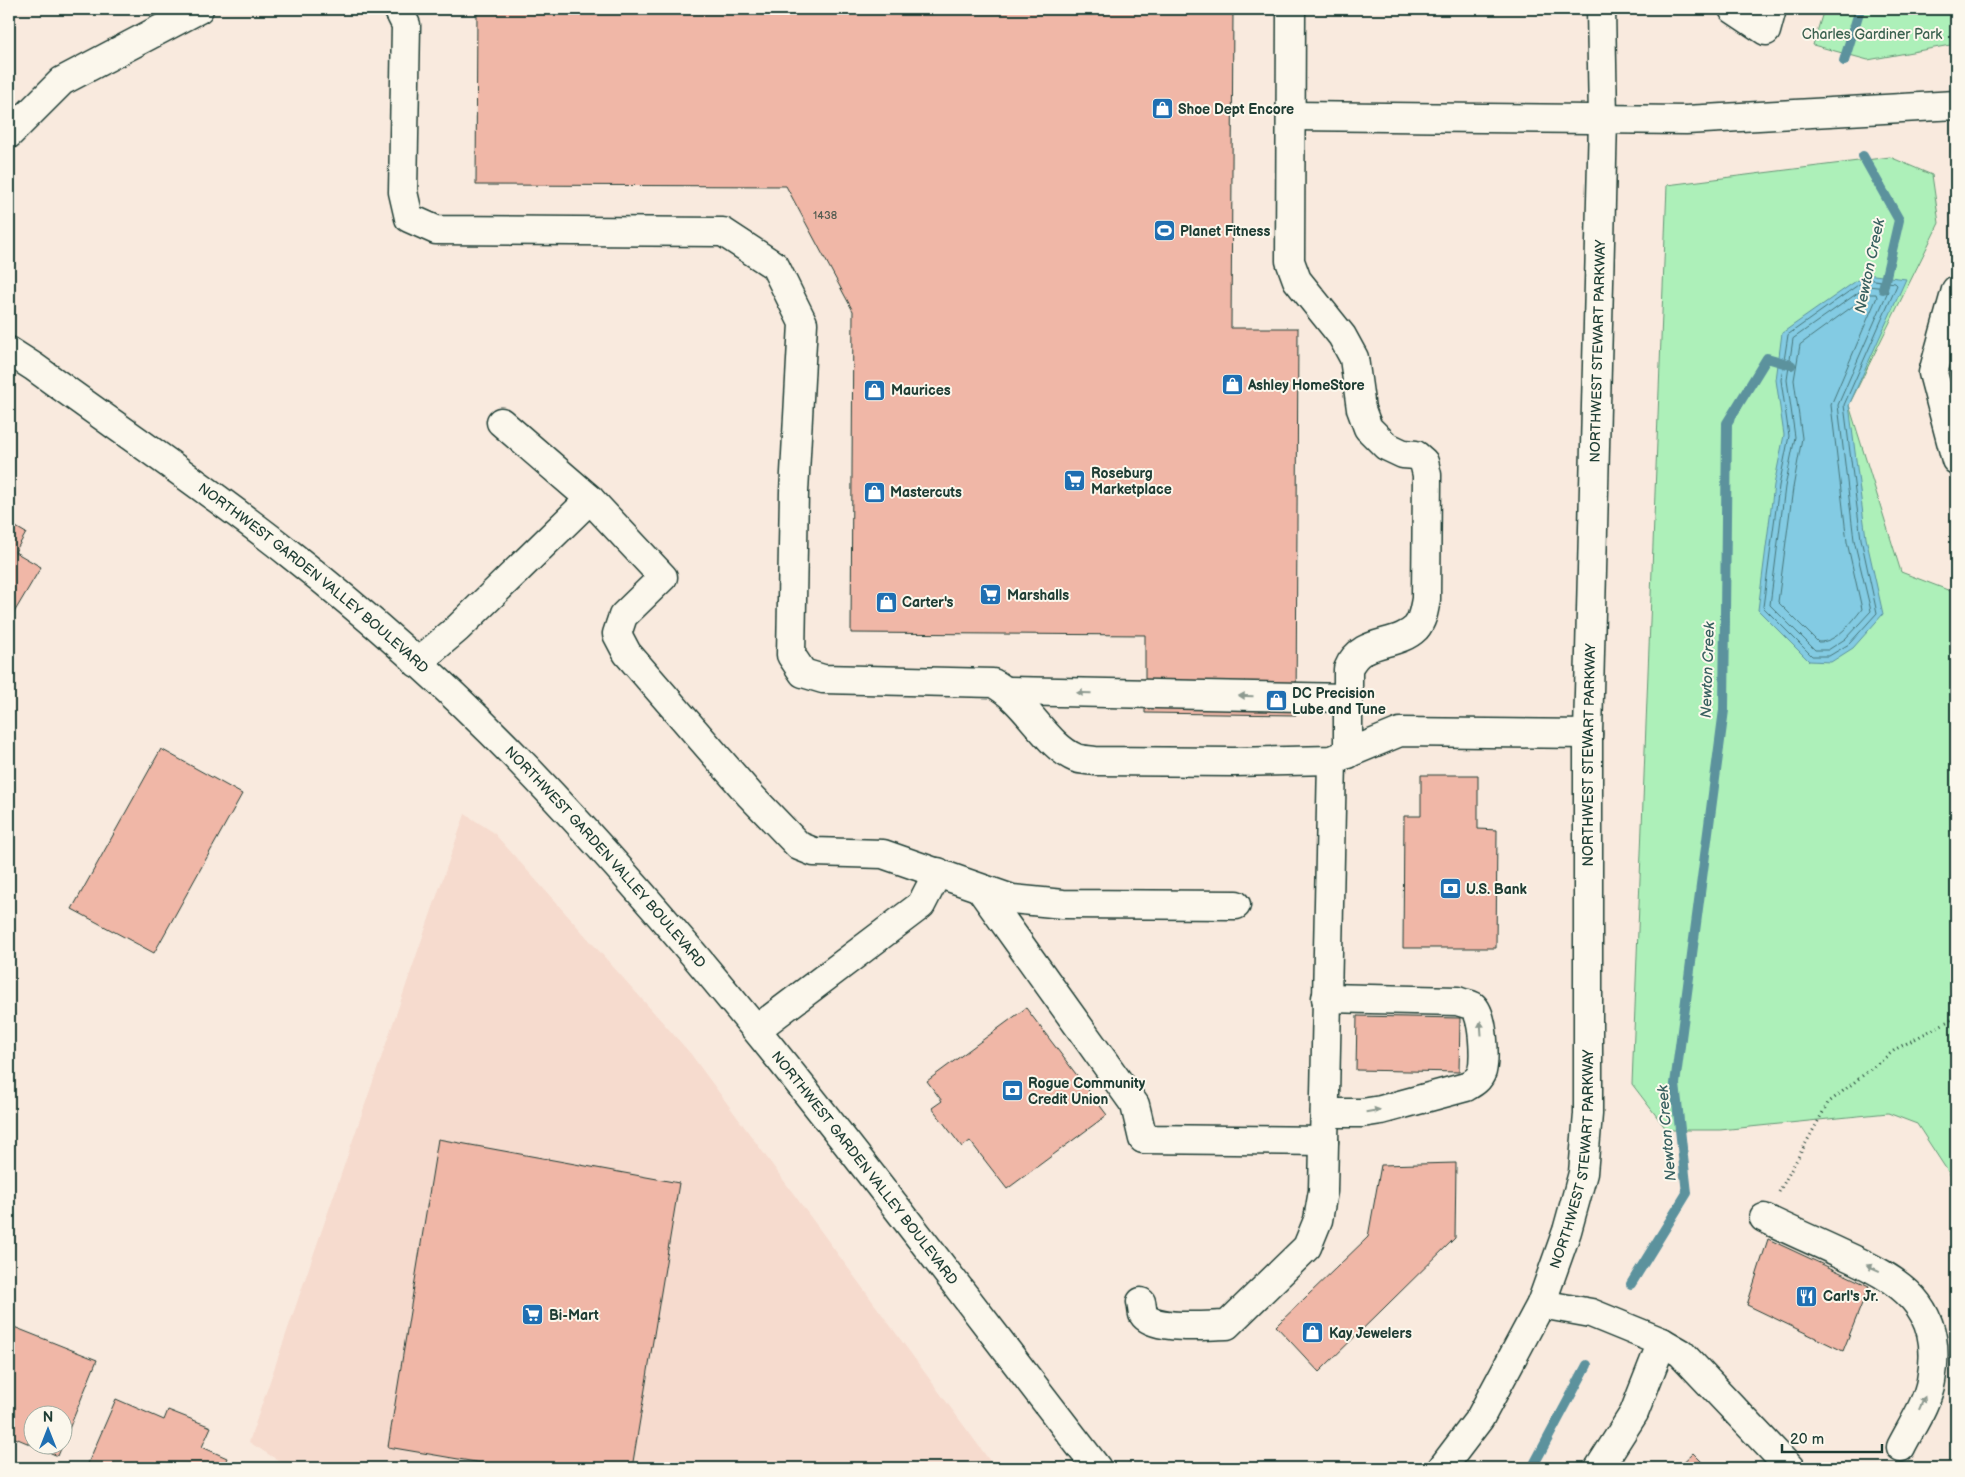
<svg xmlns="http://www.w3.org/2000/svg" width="1965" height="1477" font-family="'Balsamiq Sans',sans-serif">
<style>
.built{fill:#f6dbce}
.green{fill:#adf0b9;stroke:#669676}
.water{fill:#83cbe3;stroke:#5b929d}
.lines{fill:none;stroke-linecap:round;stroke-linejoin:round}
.shore{stroke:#47767a;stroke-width:1}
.stream{stroke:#5b929d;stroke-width:10}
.building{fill:#f0b7a7;stroke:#1f3d34;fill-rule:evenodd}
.minor-casing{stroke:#1f3d34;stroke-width:31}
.major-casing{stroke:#1f3d34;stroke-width:31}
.path{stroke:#1f3d34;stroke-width:3;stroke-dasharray:1 4;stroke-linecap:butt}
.minor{stroke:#fbf7ec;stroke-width:28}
.major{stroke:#fbf7ec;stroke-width:28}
.oneway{fill:#8d9a90}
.labels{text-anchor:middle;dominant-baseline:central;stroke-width:4;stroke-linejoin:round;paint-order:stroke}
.number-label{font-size:11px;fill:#535c51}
.park-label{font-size:14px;fill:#3b614f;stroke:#fbf7ec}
.poi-label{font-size:14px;font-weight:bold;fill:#1f3d34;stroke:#fbf7ec;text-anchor:start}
.street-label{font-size:14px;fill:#1f3d34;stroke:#fbf7ec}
.water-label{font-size:15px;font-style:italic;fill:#386060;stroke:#fbf7ec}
</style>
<rect width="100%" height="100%" fill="#f9eade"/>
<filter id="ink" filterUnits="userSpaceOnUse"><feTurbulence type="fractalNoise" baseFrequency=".02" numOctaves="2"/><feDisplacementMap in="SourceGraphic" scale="10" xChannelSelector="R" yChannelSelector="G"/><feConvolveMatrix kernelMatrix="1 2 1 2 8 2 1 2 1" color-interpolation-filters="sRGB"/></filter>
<g filter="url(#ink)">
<polygon class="built" points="465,814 493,832 690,1053 995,1468 290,1468 249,1442"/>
<g class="green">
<polygon points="1824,9 1956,9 1956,44 1868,60 1813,45"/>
<polygon points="1890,157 1932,175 1939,223 1849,405 1901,572 1953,592 1956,591 1956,1184 1917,1124 1888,1113 1720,1130 1667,1130 1632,1084 1667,185"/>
</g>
<polygon class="water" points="1866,274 1906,279 1849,405 1866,538 1883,614 1853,648 1831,662 1809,661 1758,610 1774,485 1784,435 1776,380 1782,333"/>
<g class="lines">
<g class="shore">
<polygon points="1867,279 1895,283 1897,285 1844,405 1861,539 1877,613 1849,644 1829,656 1812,656 1763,607 1779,486 1789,436 1781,380 1788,335"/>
<polygon points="1868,286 1886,288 1888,291 1838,405 1854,540 1871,611 1845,639 1828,650 1815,650 1770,605 1785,487 1795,437 1787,380 1793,339"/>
<path d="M1870 294H1876L1877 297 1831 405 1847 542 1862 609C1852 622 1836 643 1818 642L1778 602 1793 488 1802 438 1794 380 1800 345Z"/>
</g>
<g class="stream">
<polyline points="1844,61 1860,9"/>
<polyline points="1863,156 1899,220 1883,289"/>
<polyline points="1631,1284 1687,1193 1675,1084 1724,710 1727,423 1767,358 1791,365"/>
<polyline points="1532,1468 1587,1365"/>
</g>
</g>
<g class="building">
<polygon points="477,9 1233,9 1231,328 1298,328 1296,715 1145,713 1145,635 851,633 853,311 786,186 476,185"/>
<polygon points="9,523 26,533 15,552 41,567 9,621"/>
<polygon points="161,749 242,794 154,953 72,909"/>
<polygon points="1421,775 1478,775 1478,829 1497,830 1496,948 1403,948 1404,816 1421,816"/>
<polygon points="1026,1008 1107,1115 1007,1189 970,1141 962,1147 932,1108 942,1101 927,1081"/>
<polygon points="1357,1016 1460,1018 1459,1072 1356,1070"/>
<polygon points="438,1139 679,1183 632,1468 511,1468 388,1447"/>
<polygon points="1456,1163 1455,1238 1319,1372 1276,1326 1368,1237 1381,1165"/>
<polygon points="1768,1239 1869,1286 1843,1351 1747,1305"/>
<path d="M9 1325 97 1360 58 1456 13 1437 9 1444ZM32 1414H62V1444H32Z"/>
<polygon points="116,1399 164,1420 168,1410 211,1427 202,1447 227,1458 223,1468 86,1468"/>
<polygon points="1693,1453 1708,1468 1677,1468"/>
</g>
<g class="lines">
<defs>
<g id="minor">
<path d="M398 9 406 25 403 192 409 218 436 230 723 232 775 266 803 323 794 492 791 655 803 673 823 679 993 683C1026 700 1046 746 1076 758 1081 760 1089 760 1095 761L1234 762 1332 760 1400 732 1588 734"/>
<path d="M1291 9 1290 261 1297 280 1342 336 1354 358 1361 409 1368 428 1386 446 1403 454 1416 455 1424 462 1427 475 1426 599C1424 609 1423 620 1416 628 1396 648 1361 637 1348 669V754"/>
<polyline points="1733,9 1766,31 1772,9"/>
<polyline points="1292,116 1686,120 1956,105"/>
<polyline points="9,134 62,81 199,9"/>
<polyline points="1956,290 1933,373 1956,460"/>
<polyline points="501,422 590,499"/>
<polyline points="417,663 458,628 590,499 663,577 623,616 617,634 627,653 750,795 799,846 814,852 883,854 1012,899 1063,904 1236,905"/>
<polyline points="1008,691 1347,698"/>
<polyline points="981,890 1135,1105 1143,1139 1324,1141"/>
<polyline points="757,1029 921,905 938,872"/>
<path d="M1325 1113H1362L1381 1110 1466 1087C1473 1083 1479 1080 1482 1071 1485 1058 1484 1015 1473 1006 1469 1004 1462 1003 1458 1001L1326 998"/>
<path d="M1764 1218C1789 1230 1814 1241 1840 1253 1900 1280 1945 1305 1931 1381 1927 1404 1911 1427 1901 1447"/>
<path d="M1141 1302C1142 1305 1142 1311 1143 1314 1153 1331 1208 1325 1227 1325L1307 1247 1318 1220 1323 1191 1332 760"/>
<polyline points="1541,1304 1591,1313 1662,1342 1681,1353 1790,1468"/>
<polyline points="1599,1468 1634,1413 1662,1342"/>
</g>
<g id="major">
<path id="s1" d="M9 351 34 367C119 429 207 488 290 554 369 616 450 689 520 761 731 980 911 1228 1097 1468"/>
<path id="s2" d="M1442 1468 1480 1418 1541 1304 1567 1231 1583 1173 1588 1114V734L1603 119 1601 9"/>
</g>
</defs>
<use href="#minor" class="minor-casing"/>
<use href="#major" class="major-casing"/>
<polyline class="path" points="1779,1192 1828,1103 1896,1049 1956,1017"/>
<use href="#minor" class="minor"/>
<use href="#major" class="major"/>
</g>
<defs><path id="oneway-solid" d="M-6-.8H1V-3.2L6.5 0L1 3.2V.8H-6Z" transform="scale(1.25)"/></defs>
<g class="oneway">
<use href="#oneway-solid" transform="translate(1084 693) rotate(-179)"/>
<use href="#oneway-solid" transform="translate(1246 696) rotate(-179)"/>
<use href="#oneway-solid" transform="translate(1481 1028) rotate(-94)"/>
<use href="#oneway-solid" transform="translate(1373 1111) rotate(-10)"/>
<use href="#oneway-solid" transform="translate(1873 1268) rotate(-155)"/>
<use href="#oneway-solid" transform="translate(1922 1403) rotate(-66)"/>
</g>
</g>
<defs>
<symbol id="shop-square" viewBox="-11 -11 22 22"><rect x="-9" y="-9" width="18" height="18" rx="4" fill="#1f6fb2" stroke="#fbf7ec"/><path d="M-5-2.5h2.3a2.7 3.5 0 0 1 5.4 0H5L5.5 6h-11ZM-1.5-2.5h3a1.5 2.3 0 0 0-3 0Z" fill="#fff"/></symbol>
<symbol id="stadium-square" viewBox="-11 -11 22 22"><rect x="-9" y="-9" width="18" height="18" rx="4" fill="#1f6fb2" stroke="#fbf7ec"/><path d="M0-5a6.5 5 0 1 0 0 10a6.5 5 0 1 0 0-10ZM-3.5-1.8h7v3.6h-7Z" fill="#fff"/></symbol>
<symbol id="supermarket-square" viewBox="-11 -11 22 22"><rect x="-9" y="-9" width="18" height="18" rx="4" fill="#1f6fb2" stroke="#fbf7ec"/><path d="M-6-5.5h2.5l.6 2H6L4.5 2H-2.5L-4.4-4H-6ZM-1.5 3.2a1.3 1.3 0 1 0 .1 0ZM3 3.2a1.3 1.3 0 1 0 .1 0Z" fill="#fff"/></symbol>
<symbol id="bank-square" viewBox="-11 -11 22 22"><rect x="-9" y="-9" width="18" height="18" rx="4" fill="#1f6fb2" stroke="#fbf7ec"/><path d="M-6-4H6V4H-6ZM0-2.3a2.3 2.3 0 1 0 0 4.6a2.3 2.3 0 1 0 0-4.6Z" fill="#fff"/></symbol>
<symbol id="restaurant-square" viewBox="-11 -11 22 22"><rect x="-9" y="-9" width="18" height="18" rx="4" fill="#1f6fb2" stroke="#fbf7ec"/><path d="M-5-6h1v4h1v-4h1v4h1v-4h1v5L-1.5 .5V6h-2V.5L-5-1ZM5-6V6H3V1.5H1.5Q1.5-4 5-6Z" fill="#fff"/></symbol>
</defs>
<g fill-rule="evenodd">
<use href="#shop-square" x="1150" y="96" width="25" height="25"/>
<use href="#stadium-square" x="1152" y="218" width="25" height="25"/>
<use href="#shop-square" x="1220" y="372" width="25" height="25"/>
<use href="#shop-square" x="862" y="378" width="25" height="25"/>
<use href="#supermarket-square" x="1062" y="468" width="25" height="25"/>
<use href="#shop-square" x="862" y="480" width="25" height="25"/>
<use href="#supermarket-square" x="978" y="582" width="25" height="25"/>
<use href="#shop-square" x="874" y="590" width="25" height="25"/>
<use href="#shop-square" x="1264" y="688" width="25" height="25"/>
<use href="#bank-square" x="1438" y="876" width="25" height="25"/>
<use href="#bank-square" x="1000" y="1078" width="25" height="25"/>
<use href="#restaurant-square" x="1794" y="1284" width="25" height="25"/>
<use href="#supermarket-square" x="520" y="1302" width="25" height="25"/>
<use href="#shop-square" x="1300" y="1320" width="25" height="25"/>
</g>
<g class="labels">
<g class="number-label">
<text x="825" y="215">1438</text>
</g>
<g class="park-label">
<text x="1872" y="34">Charles Gardiner Park</text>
</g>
<g class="poi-label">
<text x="1178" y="109">Shoe Dept Encore</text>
<text x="1180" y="231">Planet Fitness</text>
<text x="1248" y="385">Ashley HomeStore</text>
<text x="891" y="390">Maurices</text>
<text x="1091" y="473">Roseburg<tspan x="1091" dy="16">Marketplace</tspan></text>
<text x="890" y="492">Mastercuts</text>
<text x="1007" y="595">Marshalls</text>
<text x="902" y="602">Carter's</text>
<text x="1292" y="693">DC Precision<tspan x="1292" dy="16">Lube and Tune</tspan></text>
<text x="1466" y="889">U.S. Bank</text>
<text x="1028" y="1083">Rogue Community<tspan x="1028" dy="16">Credit Union</tspan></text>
<text x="1823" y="1296">Carl's Jr.</text>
<text x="549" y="1315">Bi-Mart</text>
<text x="1329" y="1333">Kay Jewelers</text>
</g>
<g class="street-label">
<text stroke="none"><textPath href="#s2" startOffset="1152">NORTHWEST STEWART PARKWAY</textPath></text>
<text stroke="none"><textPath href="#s1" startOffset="380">NORTHWEST GARDEN VALLEY BOULEVARD</textPath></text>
<text stroke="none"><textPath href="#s2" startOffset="748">NORTHWEST STEWART PARKWAY</textPath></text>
<text stroke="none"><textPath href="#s1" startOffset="785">NORTHWEST GARDEN VALLEY BOULEVARD</textPath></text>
<text stroke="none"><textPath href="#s2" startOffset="342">NORTHWEST STEWART PARKWAY</textPath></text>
<text stroke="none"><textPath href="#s1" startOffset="1190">NORTHWEST GARDEN VALLEY BOULEVARD</textPath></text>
</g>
<g class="water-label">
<text transform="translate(1870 266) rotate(-78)">Newton Creek</text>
<text transform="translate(1708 670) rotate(-88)">Newton Creek</text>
<text transform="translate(1667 1133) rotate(-95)">Newton Creek</text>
</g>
</g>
<rect width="1965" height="1477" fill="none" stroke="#fbf7ec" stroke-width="30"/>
<rect x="15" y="15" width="1935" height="1447" fill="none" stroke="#1f3d34" stroke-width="2" filter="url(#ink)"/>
<g transform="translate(48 1430)"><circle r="24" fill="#fbf7ec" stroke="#a3ada2"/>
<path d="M0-4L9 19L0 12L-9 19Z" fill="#1f6fb2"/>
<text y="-8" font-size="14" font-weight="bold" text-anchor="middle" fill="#1f3d34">N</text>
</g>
<path d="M1782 1444v8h100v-8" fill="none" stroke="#1f3d34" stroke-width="2.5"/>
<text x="1790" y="1444" font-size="15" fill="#1f3d34" stroke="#fbf7ec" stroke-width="4" paint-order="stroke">20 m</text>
</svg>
